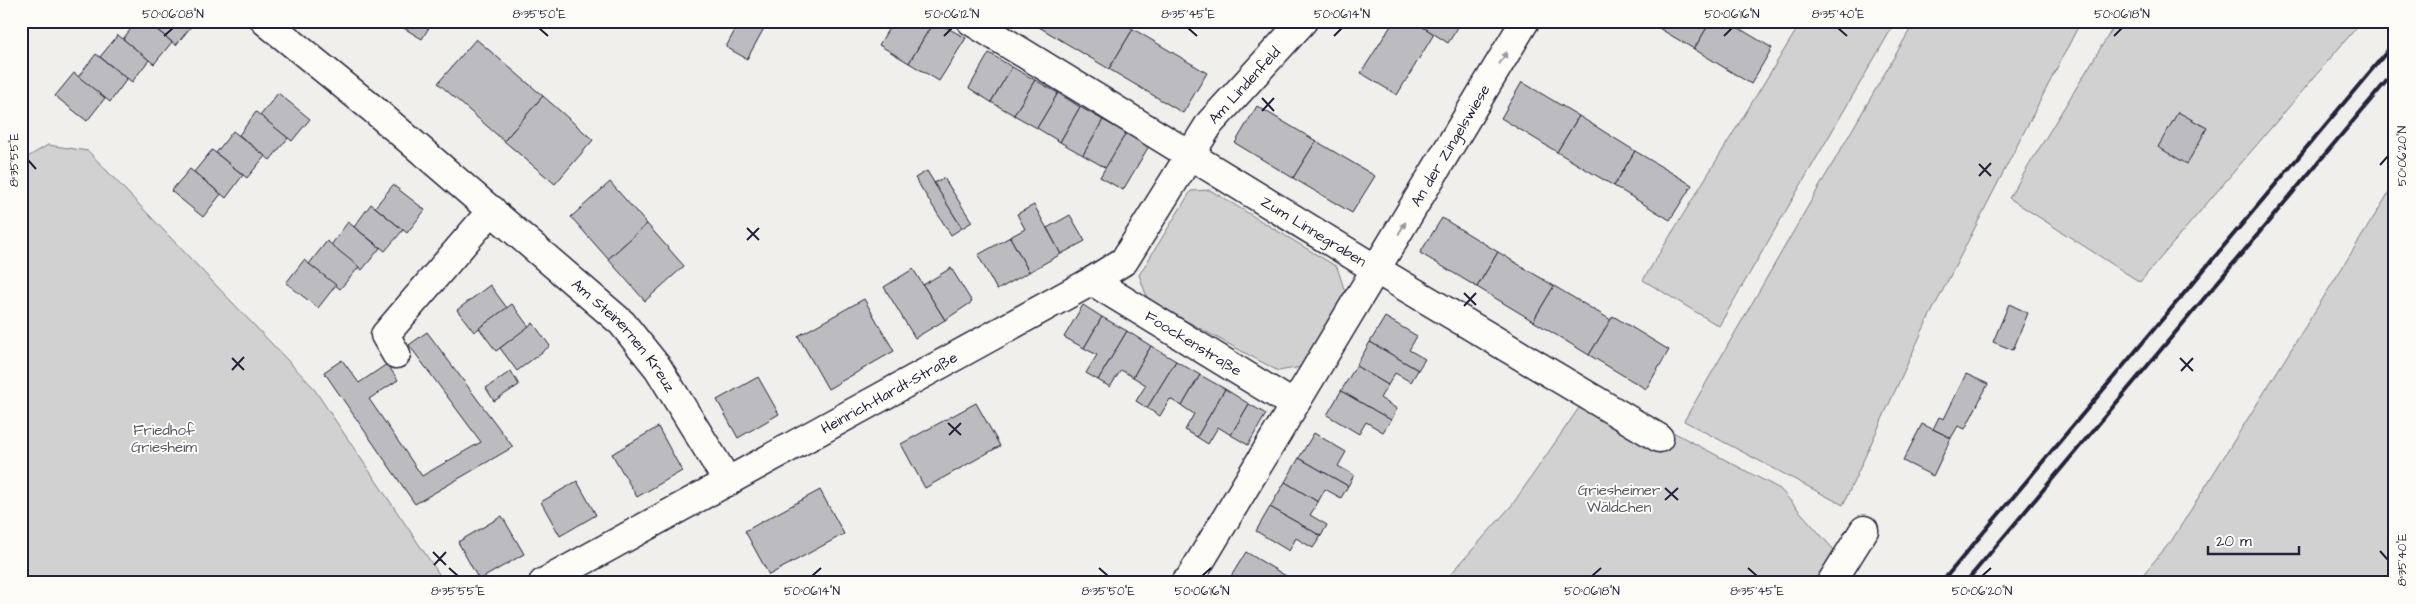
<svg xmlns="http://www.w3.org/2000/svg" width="2416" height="604" font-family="'Architects Daughter',sans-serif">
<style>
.green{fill:#d2d1d1;stroke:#7a7a86}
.building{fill:#bcbcc0;stroke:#22223b}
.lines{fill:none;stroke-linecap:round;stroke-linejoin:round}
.minor-casing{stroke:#22223b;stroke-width:31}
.minor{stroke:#fdfcf7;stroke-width:28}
.rail{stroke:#22223b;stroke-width:4}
.oneway{fill:#9a9aa2}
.ticks{fill:none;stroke:#22223b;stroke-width:2}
.labels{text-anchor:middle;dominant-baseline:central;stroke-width:4;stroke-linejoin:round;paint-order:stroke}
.street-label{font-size:15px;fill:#22223b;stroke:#fdfcf7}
.park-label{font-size:15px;fill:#575768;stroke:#fdfcf7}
.neatline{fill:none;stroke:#22223b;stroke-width:2}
.ticks-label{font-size:12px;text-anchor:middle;fill:#22223b}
</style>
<rect width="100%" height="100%" fill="#f0efec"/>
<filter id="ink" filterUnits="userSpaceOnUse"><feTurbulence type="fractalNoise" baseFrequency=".02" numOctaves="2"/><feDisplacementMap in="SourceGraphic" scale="10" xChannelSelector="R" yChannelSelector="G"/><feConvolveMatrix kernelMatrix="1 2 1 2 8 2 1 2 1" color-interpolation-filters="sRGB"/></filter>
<g filter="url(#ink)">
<g class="green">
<polygon points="1802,21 1896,21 1719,326 1643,280"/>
<polygon points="1915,21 2081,21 1926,323 1843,505 1684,421"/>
<polygon points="2117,21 2362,21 2140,282 2009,198"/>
<polygon points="48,145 88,151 312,386 445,583 21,583 21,161"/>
<polygon points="2395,183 2395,583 2136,583 2172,540"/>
<polygon points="1210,190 1337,267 1345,292 1302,367 1278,371 1148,300 1139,275 1191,191"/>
<polygon points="1592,389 1780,489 1834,550 1818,583 1443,583 1512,505"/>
</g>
<g class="building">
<polygon points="137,21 146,21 172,42 154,64 123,39"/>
<polygon points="146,21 192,21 194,23 176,45"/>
<polygon points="392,21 433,21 422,39"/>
<polygon points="740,21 768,21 747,59 726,47"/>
<polygon points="893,21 934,21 909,63 879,45"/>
<polygon points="934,21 966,38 939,81 909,63"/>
<polygon points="1036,21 1120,21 1133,29 1109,69 1034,24"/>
<polygon points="1394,21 1414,21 1434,34 1397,95 1361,73"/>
<polygon points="1414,21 1462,21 1448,43"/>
<polygon points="1647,21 1711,21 1694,49"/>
<polygon points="1711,21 1727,21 1772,48 1751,84 1694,49"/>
<polygon points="1133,29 1207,73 1183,113 1109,69"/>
<polygon points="118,35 149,60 132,82 100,57"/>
<polygon points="476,39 543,96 504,141 438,83"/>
<polygon points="989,53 1012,67 991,102 969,88"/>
<polygon points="96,54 127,79 110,102 78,77"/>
<polygon points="1012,67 1035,80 1014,115 991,102"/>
<polygon points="74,73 105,98 87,121 55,96"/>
<polygon points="1035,80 1058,93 1037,128 1014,115"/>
<polygon points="1522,82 1579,116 1557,152 1501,118"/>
<polygon points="278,93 310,119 292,141 260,116"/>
<polygon points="1058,93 1080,107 1060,142 1037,128"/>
<polygon points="543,96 593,140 555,184 504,141"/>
<polygon points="1257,106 1316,141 1293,178 1235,143"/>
<polygon points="1080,107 1103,120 1083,155 1060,142"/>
<polygon points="256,112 288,138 270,160 239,135"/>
<polygon points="2178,112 2207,128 2187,164 2158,147"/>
<polygon points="1579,116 1635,151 1614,186 1557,152"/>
<polygon points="1103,120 1126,133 1106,168 1083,155"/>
<polygon points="233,131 265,156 247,178 216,153"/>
<polygon points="1126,133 1149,146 1123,190 1100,177"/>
<polygon points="1316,141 1375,176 1352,213 1293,178"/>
<polygon points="212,150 243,175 226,198 194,172"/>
<polygon points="1635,151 1692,185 1670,220 1614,186"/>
<polygon points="190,169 221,194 203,217 171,191"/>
<polygon points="927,171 962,228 951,235 915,178"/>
<polygon points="944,178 972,222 962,228 934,183"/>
<polygon points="610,182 647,224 608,259 571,217"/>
<polygon points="393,185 425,210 407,233 375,207"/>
<polygon points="371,204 403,230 385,251 354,227"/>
<polygon points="1034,205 1061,254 1029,272 1010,237 1025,229 1017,214"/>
<polygon points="1070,215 1085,241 1061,254 1047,228"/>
<polygon points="1442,218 1498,252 1477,287 1420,253"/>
<polygon points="348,222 380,248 362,270 331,245"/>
<polygon points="647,224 684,266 645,301 608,259"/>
<polygon points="1010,237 1029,272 997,290 978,255"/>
<polygon points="327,241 359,267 340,289 309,264"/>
<polygon points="1498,252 1554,286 1533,321 1477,287"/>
<polygon points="304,260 336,285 318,308 286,283"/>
<polygon points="951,268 972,302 945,320 923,285"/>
<polygon points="913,269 945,320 915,338 884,287"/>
<polygon points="490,285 507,308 474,332 457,310"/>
<polygon points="1554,286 1611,320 1589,355 1533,321"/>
<polygon points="864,299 894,351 828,389 798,336"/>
<polygon points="512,304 529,327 496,351 479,328"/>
<polygon points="2009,304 2028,313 2013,350 1993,342"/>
<polygon points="1083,305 1102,317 1084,348 1064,337"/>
<polygon points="1613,316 1669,350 1646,389 1589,355"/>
<polygon points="1102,317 1127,331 1098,380 1086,373 1097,355 1084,348"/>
<polygon points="1385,317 1417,336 1409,350 1425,359 1418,370 1370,342"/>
<polygon points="533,323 550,346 517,371 500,348"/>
<polygon points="1127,331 1151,346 1133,377 1121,370 1110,387 1098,380"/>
<polygon points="427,332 513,447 415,504 324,372 342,360 359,383 387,364 398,380 369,399 422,476 481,442 409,345"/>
<polygon points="1370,342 1418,370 1411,382 1395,373 1388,385 1356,366"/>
<polygon points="1151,346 1176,361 1147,408 1136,401 1146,385 1133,377"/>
<polygon points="1176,361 1200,375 1182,406 1170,399 1160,416 1147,408"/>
<polygon points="1356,366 1388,385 1380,398 1397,409 1391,420 1341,391"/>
<polygon points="511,371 519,385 494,401 486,388"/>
<polygon points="1966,374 1988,384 1965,429 1958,426 1951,438 1933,429 1939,417 1944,419"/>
<polygon points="1200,375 1225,389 1197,437 1185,430 1194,414 1182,406"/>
<polygon points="758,377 779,414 738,438 717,400"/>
<polygon points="1225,389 1249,404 1231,435 1218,427 1208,444 1197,437"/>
<polygon points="1341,391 1391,420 1383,432 1366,422 1359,434 1327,415"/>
<polygon points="976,403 1000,446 925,488 901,444"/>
<polygon points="1249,404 1266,414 1248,445 1231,435"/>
<polygon points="1922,424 1951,438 1933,476 1903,461"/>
<polygon points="658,427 682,471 637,497 612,454"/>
<polygon points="1314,433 1346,452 1338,466 1354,475 1348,486 1299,458"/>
<polygon points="1299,458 1348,486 1341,498 1325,489 1318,502 1285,482"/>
<polygon points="577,481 596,515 560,536 541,502"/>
<polygon points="1285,482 1318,502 1310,515 1327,525 1321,536 1270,507"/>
<polygon points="820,490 844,534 769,575 745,531"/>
<polygon points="1270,507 1321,536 1313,548 1296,538 1289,551 1256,531"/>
<polygon points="502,516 524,554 479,580 458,542"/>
<polygon points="1246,552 1291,579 1289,583 1238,583 1230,578"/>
<polygon points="1034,576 1038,583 1022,583"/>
</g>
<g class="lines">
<defs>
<g id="minor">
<path id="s1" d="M265 21 373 109 622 323 658 368 728 482"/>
<path id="s2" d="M971 21 1377 270 1659 438"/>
<path id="s3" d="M1092 281 1294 405"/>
<polyline points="396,354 385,335 492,210"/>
<path id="s4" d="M543 583 1092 281 1124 261 1210 123 1303 21"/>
<path id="s5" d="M1185 583 1189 580 1525 21"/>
<polyline points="1831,583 1864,530"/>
</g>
</defs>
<use href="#minor" class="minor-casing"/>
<use href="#minor" class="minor"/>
<g class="rail">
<polyline points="1941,583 2395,42"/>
<polyline points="1965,583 2395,71"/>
</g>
</g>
<defs><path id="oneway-solid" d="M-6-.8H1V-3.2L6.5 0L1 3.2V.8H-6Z" transform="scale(1.25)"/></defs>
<g class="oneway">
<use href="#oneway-solid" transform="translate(1503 58) rotate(-59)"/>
<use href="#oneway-solid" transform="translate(1402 228) rotate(-60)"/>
</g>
</g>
<path class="ticks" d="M539 28 548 36M1188 28 1197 36M1838 28 1847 36M164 36 173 28M944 36 952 28M1334 36 1342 28M1724 36 1732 28M2114 36 2122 28M1262 98 1274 111M1262 111 1274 98M28 160 36 169M1979 164 1991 176M2380 165 2388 156M1979 176 1991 163M747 228 759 240M747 240 759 228M1464 293 1476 305M1464 306 1476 293M232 358 244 370M2180 358 2193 371M232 370 244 357M2181 371 2193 358M948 423 961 435M949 435 961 423M1665 488 1678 500M1665 500 1678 488M2380 551 2388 560M433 552 446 565M434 565 446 552M449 568 458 576M1099 568 1108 576M1748 568 1757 576M812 576 821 568M1202 576 1211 568M1592 576 1601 568M1982 576 1991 568"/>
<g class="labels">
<g class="street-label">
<text stroke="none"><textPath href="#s4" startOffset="878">Am Lindenfeld</textPath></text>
<text stroke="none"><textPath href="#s5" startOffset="512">An der Zingelswiese</textPath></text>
<text stroke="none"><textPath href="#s2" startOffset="402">Zum Linnegraben</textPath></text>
<text stroke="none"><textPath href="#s1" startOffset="478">Am Steinernen Kreuz</textPath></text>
<text stroke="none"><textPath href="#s3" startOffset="119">Foockenstraße</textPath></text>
<text stroke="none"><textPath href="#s4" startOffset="395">Heinrich-Hardt-Straße</textPath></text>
</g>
<g class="park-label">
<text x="164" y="430">Friedhof<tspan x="164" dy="17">Griesheim</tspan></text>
<text x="1619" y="490">Griesheimer<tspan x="1619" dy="17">Wäldchen</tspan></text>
</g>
</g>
<rect width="2416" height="604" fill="none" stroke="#fdfcf7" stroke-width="55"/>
<path d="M2208 546v8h91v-8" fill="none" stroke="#22223b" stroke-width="2.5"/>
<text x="2216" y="546" font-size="15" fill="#22223b" stroke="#fdfcf7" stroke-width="4" paint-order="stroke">20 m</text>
<rect x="28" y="28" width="2360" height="548" class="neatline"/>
<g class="ticks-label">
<text x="173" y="18">50°06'08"N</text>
<text x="539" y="18">8°35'50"E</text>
<text x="952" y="18">50°06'12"N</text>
<text x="1188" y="18">8°35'45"E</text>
<text x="1342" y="18">50°06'14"N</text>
<text x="1732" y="18">50°06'16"N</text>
<text x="1838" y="18">8°35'40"E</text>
<text x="2122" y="18">50°06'18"N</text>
<text transform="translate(2402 156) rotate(-90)" y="4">50°06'20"N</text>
<text transform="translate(14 160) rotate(-90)" y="4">8°35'55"E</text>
<text transform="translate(2402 560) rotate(-90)" y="4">8°35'40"E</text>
<text x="458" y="595">8°35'55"E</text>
<text x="812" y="595">50°06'14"N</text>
<text x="1108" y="595">8°35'50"E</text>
<text x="1202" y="595">50°06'16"N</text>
<text x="1592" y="595">50°06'18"N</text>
<text x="1757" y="595">8°35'45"E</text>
<text x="1982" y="595">50°06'20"N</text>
</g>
</svg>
